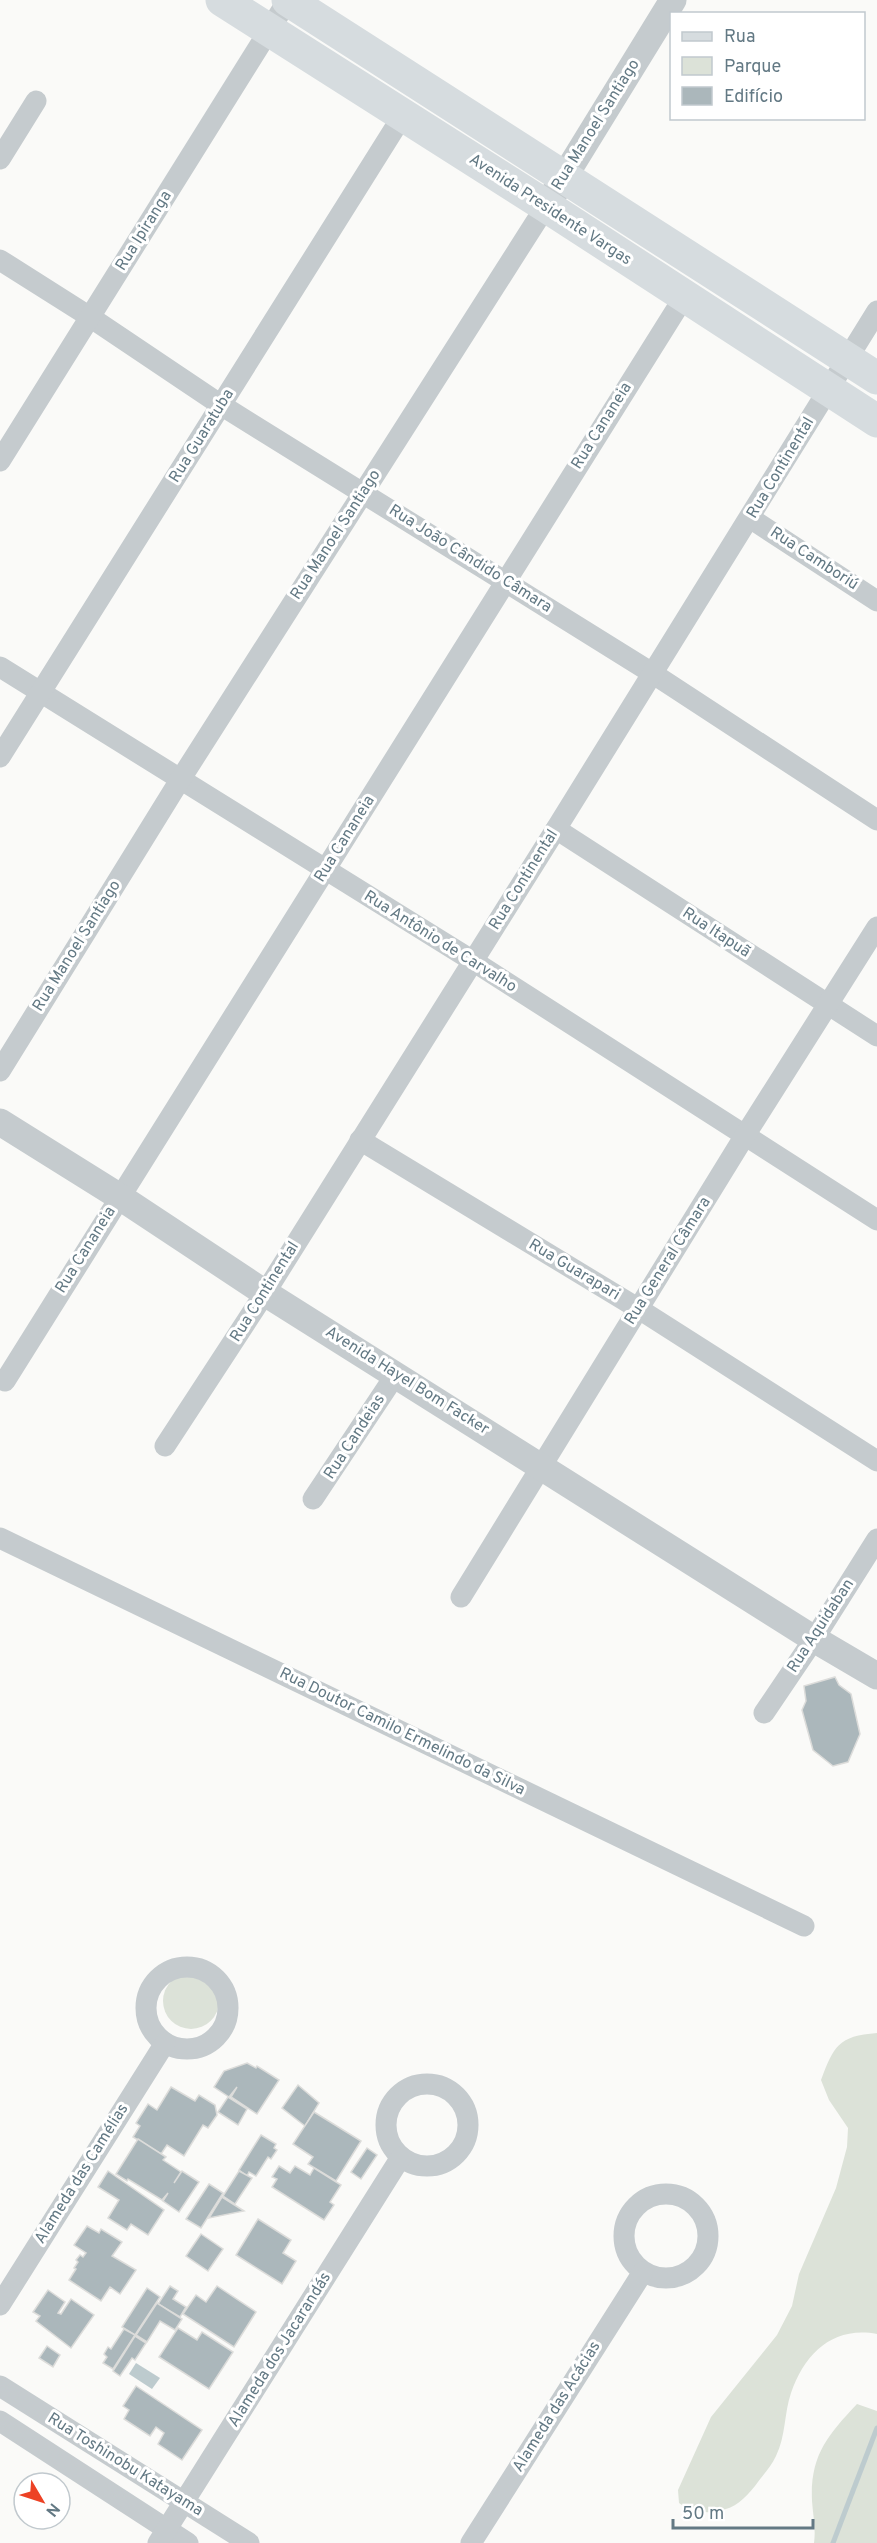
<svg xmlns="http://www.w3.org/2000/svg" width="877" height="2543" font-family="Overpass,sans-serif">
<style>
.green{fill:#dce2d8}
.water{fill:#bdcbce}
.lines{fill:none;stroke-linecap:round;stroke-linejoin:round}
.stream{stroke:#bdcbce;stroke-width:5}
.building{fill:#abb7bb;stroke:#dcdcda;stroke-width:1.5}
.minor{stroke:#c5cbce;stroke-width:21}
.tertiary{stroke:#c5cbce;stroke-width:27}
.primary{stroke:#d6dcdf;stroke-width:33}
.labels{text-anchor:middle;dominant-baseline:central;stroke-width:6;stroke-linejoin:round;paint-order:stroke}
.street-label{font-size:16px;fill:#637984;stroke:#fff}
</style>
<rect width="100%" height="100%" fill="#fafaf8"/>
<g class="green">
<circle cx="191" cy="2001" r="28"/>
<path d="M877 2033V2334C833 2326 805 2353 791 2393 784 2413 786 2436 776 2456 771 2467 762 2476 755 2486 744 2499 736 2508 718 2511 706 2514 689 2511 679 2503L678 2490 711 2417 777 2335 792 2306 799 2274 836 2188 847 2147 848 2128 829 2100 821 2080C834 2046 838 2036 877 2033Z"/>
<path d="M857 2404 877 2411V2543H814C816 2529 813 2515 812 2501 810 2456 827 2436 857 2404Z"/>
</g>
<polygon class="water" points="136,2363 160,2378 152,2389 129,2374"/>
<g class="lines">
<polyline class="stream" points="833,2543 877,2428"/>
</g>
<g class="building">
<polygon points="835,1677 839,1685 851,1694 860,1734 848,1762 833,1766 813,1750 802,1710 806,1701 804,1686"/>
<polygon points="247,2063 256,2068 257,2066 279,2080 257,2114 231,2097 237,2087 229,2097 214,2087 224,2071"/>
<polygon points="298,2085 319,2103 305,2126 282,2108"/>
<polygon points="171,2087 195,2101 199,2095 215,2105 217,2115 208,2128 203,2125 184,2156 167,2145 161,2154 133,2137 140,2126 136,2123 148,2104 157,2110"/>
<polygon points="228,2097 247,2109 238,2125 218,2112"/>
<polygon points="314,2112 361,2141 336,2181 308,2164 313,2157 293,2144"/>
<polygon points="261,2135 276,2144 274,2148 277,2150 271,2159 268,2157 256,2176 249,2172 247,2176 239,2170"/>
<polygon points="138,2139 166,2157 163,2160 181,2172 174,2183 182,2171 199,2182 179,2212 163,2201 168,2193 162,2200 128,2179 127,2181 116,2174"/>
<polygon points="367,2148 377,2155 361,2179 351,2172"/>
<polygon points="279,2166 290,2173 295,2166 310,2175 314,2168 341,2185 330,2202 334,2205 324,2220 272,2187 277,2179 272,2177"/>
<polygon points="108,2171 164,2210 148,2235 131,2224 127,2230 108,2218 119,2200 98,2187"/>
<polygon points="239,2171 252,2178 235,2204 223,2196"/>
<polygon points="209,2184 223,2193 201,2228 186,2219"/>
<polygon points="222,2197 244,2211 209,2218"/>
<polygon points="258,2219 291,2240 283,2253 296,2261 282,2284 236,2255"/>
<polygon points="87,2226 99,2233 101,2229 122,2242 112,2256 136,2270 120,2294 110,2287 101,2301 69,2280 76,2269 74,2268 78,2262 76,2260 80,2255 83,2257 86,2253 74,2245"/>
<polygon points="201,2234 223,2249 208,2271 186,2256"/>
<polygon points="170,2286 178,2291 173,2299 186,2307 180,2317 158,2304"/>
<polygon points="217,2286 256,2312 234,2347 183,2314 196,2295 206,2302"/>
<polygon points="147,2288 160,2297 135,2335 122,2327"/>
<polygon points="48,2290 65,2302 58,2313 61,2314 71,2299 94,2315 71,2348 36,2321 40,2316 33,2312"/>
<polygon points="157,2303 182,2319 175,2330 160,2321 147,2342 136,2335"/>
<polygon points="178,2328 197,2340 202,2332 233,2352 209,2389 159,2357"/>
<polygon points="124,2329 135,2335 113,2369 103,2363 107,2357 104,2354 108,2347 111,2349"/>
<polygon points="135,2336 146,2343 135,2360 132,2358 120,2376 113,2371"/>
<polygon points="47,2346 60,2355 53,2367 39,2358"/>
<polygon points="136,2386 202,2430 182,2460 158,2444 164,2433 156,2427 150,2436 124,2419 129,2410 123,2406"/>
</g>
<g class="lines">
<g class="minor">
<polyline points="0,159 36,101"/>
<polyline points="0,260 90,317 221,405 652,673 877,820"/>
<polyline points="0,461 288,0"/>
<polyline points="750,518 877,601"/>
<polyline points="0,667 473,961 877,1220"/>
<polyline points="0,757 403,115"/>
<polyline points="556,829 877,1036"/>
<polyline points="0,1071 180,780 546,206"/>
<polyline points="360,1140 639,1309 877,1461"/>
<polyline points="5,1381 684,297"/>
<polyline points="165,1446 265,1293 556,829 877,311"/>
<polyline points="313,1499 396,1374"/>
<polyline points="0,1538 804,1926"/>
<polyline points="461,1597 744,1137 877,927"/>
<polyline points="764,1713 814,1639 877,1539"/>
<circle cx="187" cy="2008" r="41"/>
<circle cx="427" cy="2125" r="41"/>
<circle cx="666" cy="2236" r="42"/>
<polyline points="0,2305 165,2043"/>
<polyline points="0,2386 249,2543"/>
<polyline points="0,2421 188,2543"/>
<polyline points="158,2543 401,2157"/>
<polyline points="471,2543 643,2272"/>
</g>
<g class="tertiary">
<polyline points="553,195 673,0"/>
<polyline points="0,1122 120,1197 265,1293 814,1639 877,1676"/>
</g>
<g class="primary">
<polyline points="222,0 546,206 877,421"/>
<polyline points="288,0 877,378"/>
</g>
</g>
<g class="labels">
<g class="street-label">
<text transform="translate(596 125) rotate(-58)">Rua Manoel Santiago</text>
<text transform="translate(550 210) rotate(33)">Avenida Presidente Vargas</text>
<text transform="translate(144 231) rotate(-58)">Rua Ipiranga</text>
<text transform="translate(602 426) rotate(-58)">Rua Cananeia</text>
<text transform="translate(202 436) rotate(-58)">Rua Guaratuba</text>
<text transform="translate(781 468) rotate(-59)">Rua Continental</text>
<text transform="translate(336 535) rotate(-57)">Rua Manoel Santiago</text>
<text transform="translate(470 559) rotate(32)">Rua João Cândido Câmara</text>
<text transform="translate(814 559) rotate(33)">Rua Camboriú</text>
<text transform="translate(345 839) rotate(-58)">Rua Cananeia</text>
<text transform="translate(524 880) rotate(-58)">Rua Continental</text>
<text transform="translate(716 933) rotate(33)">Rua Itapuã</text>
<text transform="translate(440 942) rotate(32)">Rua Antônio de Carvalho</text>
<text transform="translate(77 946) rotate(-58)">Rua Manoel Santiago</text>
<text transform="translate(86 1250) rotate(-58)">Rua Cananeia</text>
<text transform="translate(668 1261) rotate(-58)">Rua General Câmara</text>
<text transform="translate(574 1270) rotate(31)">Rua Guarapari</text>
<text transform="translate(265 1292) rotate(-58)">Rua Continental</text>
<text transform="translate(407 1381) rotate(32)">Avenida Hayel Bom Facker</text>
<text transform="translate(355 1437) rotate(-57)">Rua Candeias</text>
<text transform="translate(821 1626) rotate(-57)">Rua Aquidaban</text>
<text transform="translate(402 1732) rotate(26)">Rua Doutor Camilo Ermelindo da Silva</text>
<text transform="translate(82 2174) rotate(-58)">Alameda das Camélias</text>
<text transform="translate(280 2350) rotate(-58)">Alameda dos Jacarandás</text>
<text transform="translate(557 2407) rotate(-58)">Alameda das Acácias</text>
<text transform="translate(125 2465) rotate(32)">Rua Toshinobu Katayama</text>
</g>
</g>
<rect x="670" y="12" width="195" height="108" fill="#ffffff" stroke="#c1c9ce" stroke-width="1.5"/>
<rect x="682" y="32" width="30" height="9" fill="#d6dcdf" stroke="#c1c9ce" stroke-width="1.5"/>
<text x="724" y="42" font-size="18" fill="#637984">Rua</text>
<rect x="682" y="57" width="30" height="18" fill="#dce2d8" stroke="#c1c9ce" stroke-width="1.5"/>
<text x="724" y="72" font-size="18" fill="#637984">Parque</text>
<rect x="682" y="87" width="30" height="18" fill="#abb7bb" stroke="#c1c9ce" stroke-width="1.5"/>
<text x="724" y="102" font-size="18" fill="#637984">Edifício</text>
<g transform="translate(42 2501) rotate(129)"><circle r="28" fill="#ffffff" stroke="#c1c9ce" stroke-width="1.5"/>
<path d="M0-4.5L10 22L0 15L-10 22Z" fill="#ed4225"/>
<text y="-9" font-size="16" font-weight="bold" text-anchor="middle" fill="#637984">N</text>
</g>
<path d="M673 2519v9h140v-9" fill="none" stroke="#637984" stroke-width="3"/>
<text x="682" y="2519" font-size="18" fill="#637984" stroke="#ffffff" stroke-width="4.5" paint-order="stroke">50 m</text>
</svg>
